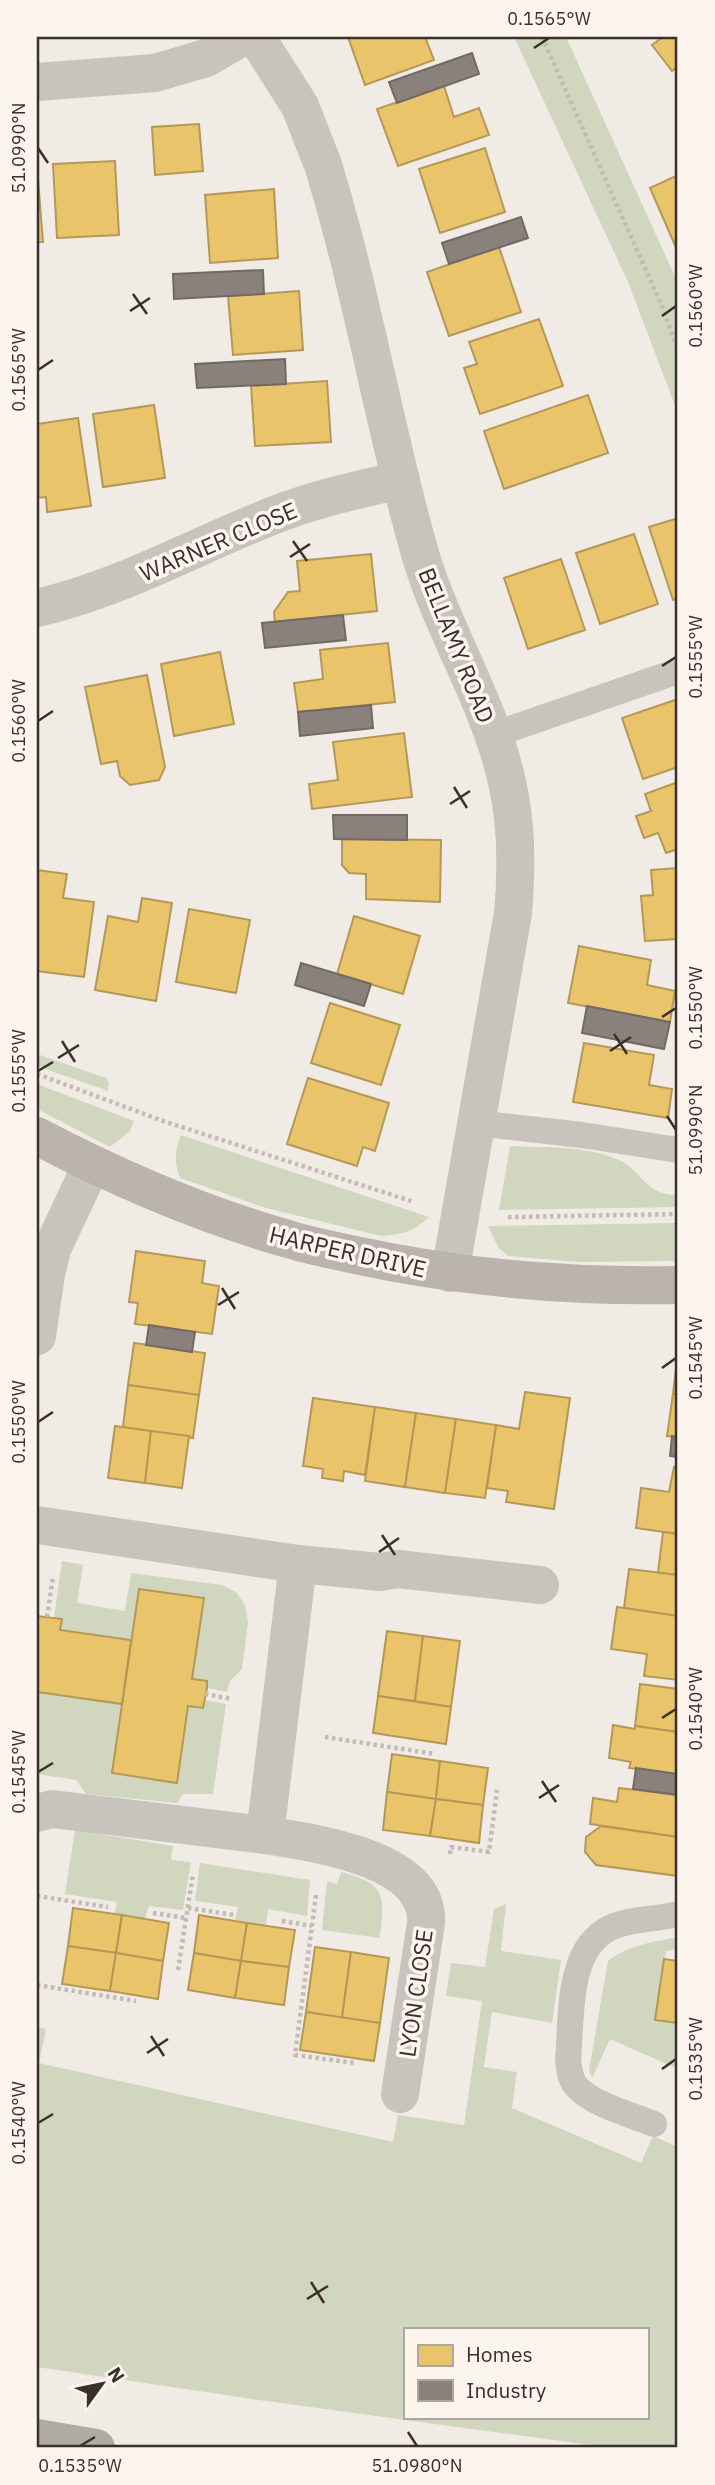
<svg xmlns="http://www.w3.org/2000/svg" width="715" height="2485" font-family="'IBM Plex Sans',sans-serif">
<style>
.green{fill:#d1d6bf;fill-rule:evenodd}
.homes{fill:#e9c46a;stroke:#b59857;stroke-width:2}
.industry{fill:#8a817c;stroke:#726964;stroke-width:2}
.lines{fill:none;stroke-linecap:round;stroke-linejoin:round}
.path{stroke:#c2bbb6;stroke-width:4.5;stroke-dasharray:3.5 3.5;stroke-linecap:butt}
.lane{stroke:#c9c3be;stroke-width:26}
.street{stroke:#c9c3be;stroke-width:38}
.secondary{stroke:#bab3ae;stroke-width:38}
.highway{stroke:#afaaa4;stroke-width:38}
.ticks{fill:none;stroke:#3b302b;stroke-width:2.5}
.labels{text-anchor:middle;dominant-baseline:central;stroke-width:7;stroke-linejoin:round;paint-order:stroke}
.street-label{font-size:23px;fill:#3b302b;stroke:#fbf5ee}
.neatline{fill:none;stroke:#3b302b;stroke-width:2.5}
.ticks-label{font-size:18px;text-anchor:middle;fill:#3b302b}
</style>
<rect width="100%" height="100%" fill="#f0ebe5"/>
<g class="green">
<polygon points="514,37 566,37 678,283 678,413 628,282"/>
<polygon points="37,1054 106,1078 109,1083 108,1091 37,1066"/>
<polygon points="37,1084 134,1121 130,1131 110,1147 37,1109"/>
<path d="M181 1135 429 1217C415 1231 401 1235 381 1236L266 1208 180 1178C174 1162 175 1151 181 1135Z"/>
<path d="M510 1146C544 1148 586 1145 619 1160 644 1172 644 1195 678 1195V1207L499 1210Z"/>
<polygon points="678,1223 678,1260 674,1261 579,1262 508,1256 498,1247 488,1226"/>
<polygon points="62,1561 83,1565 77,1603 125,1611 131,1573 222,1585 237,1593 245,1605 248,1623 242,1669 230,1681 227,1692 207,1688 192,1679 204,1598 139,1589 131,1640 60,1630 54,1618"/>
<polygon points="37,1692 122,1704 112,1773 177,1783 188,1706 203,1708 205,1700 226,1704 213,1794 183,1794 177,1803 86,1794 76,1780 37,1774"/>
<polygon points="75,1830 173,1846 171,1860 191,1862 183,1910 149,1906 145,1919 114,1915 117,1902 65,1894"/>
<polygon points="200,1863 310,1880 307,1916 268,1909 266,1925 235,1921 238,1907 195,1901"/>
<path d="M341 1872C386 1884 385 1895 380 1938L322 1930 327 1881 337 1884Z"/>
<path d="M506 1904 501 1951 561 1960 552 2023 492 2012 484 2067 517 2072 512 2108 641 2163 653 2136 678 2147V2448H612L259 2400 37 2367V2027L46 2029 39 2063 393 2142 398 2115 464 2125 482 2001 446 1996 451 1963 485 1967 494 1909ZM405 2329H647V2417H405Z"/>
<path d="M678 1937V1949L666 1951 655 2020 678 2023V2069L610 2039 592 2078 589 2070 608 1961C628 1945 653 1942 678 1937Z"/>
</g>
<g class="homes">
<polygon points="348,37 425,37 434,60 365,85"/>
<polygon points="663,37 678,37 678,67 672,71 652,45"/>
<polygon points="444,86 454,117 479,108 489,135 398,166 377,109"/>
<polygon points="199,124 203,171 155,175 152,127"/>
<polygon points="485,148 505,212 440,233 419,169"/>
<polygon points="115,161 119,235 57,238 53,164"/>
<polygon points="37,167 43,242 37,242"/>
<polygon points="678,175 678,252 650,188"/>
<polygon points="274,189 278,258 210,263 205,195"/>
<polygon points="499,247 521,312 449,336 427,272"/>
<polygon points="299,291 303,350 233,355 228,296"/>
<polygon points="539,319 563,386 480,414 464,368 477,364 469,342"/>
<polygon points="327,381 331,442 255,446 251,386"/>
<polygon points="588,395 608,453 504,489 484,431"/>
<polygon points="154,405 165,478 103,487 93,414"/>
<polygon points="78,418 91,506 47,512 46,497 37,498 37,424"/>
<polygon points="678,518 678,598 673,600 649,527"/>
<polygon points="634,534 658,604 600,624 576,553"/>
<polygon points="371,554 377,611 275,622 274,612 288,592 300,591 297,561"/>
<polygon points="561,559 585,630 528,649 504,578"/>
<polygon points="388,643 395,702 298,712 294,683 323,679 320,650"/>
<polygon points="220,652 234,724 174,736 161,664"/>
<polygon points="147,675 165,767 159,780 130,785 120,776 117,761 101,764 85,687"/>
<polygon points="678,699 678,767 643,779 622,718"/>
<polygon points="404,733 412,797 312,809 309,784 338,780 333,742"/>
<polygon points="678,782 678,849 666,853 658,833 644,838 636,816 651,811 645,794"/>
<polygon points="342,839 441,840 440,902 366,899 366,874 349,873 342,865"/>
<polygon points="678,868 678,939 645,941 641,896 653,895 651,870"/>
<polygon points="37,870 67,874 63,898 94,902 84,977 37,971"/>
<polygon points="142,898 172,903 156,1001 95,990 108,916 138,922"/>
<polygon points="189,909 250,920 236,993 176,982"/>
<polygon points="354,916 420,936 403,994 337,974"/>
<polygon points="579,946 651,960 647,985 675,991 670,1022 568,1003"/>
<polygon points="330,1003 400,1025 381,1085 311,1063"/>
<polygon points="584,1043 654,1055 649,1085 672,1089 668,1118 573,1102"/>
<polygon points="308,1078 389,1103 375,1151 363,1147 357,1166 287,1144"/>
<polygon points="136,1251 205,1261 202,1283 219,1286 212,1334 135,1324 138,1303 129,1302"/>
<polygon points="134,1343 205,1353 199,1395 128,1385"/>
<polygon points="678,1352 678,1394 673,1394"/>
<polygon points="128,1385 199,1395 193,1438 123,1427"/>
<polygon points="525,1392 570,1398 554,1509 506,1502 508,1491 487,1488 496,1425 519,1429"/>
<polygon points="673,1394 678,1394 678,1437 667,1436"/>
<polygon points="313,1398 375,1407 365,1475 344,1471 343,1481 322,1478 323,1469 303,1466"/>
<polygon points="375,1407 416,1413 405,1487 365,1481"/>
<polygon points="416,1413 456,1419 445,1493 405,1487"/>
<polygon points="456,1419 496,1425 485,1498 445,1493"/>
<polygon points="115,1426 151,1431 145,1483 108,1478"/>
<polygon points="151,1431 189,1436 182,1488 145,1483"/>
<polygon points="674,1467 678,1468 678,1534 636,1528 641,1488 669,1492"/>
<polygon points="663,1532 678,1534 678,1575 658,1573"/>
<polygon points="629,1569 678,1575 678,1616 624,1608"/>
<polygon points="139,1589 204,1598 192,1679 207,1681 207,1688 203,1708 188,1706 177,1783 112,1773"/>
<polygon points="617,1607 678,1616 678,1680 644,1676 647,1654 611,1649"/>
<polygon points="37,1616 62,1619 60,1630 131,1640 122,1704 37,1692"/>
<polygon points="387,1631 423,1636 415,1701 378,1696"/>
<polygon points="423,1636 460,1641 451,1707 415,1701"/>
<polygon points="640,1684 678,1689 678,1732 635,1726"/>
<polygon points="378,1696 451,1707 446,1744 373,1733"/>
<polygon points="613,1725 635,1729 635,1726 678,1732 678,1774 629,1768 631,1762 609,1758"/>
<polygon points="392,1754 440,1761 436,1799 387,1792"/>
<polygon points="440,1761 488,1768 483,1805 436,1799"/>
<polygon points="619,1788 678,1795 678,1837 590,1824 593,1798 617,1802"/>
<polygon points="387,1792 436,1799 430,1836 383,1830"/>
<polygon points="436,1799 483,1805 479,1843 430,1836"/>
<polygon points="601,1826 678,1837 678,1876 596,1865 585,1852 586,1837"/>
<polygon points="73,1908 122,1915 116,1953 68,1946"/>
<polygon points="122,1915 169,1923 163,1961 116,1953"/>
<polygon points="199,1915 247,1923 241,1961 194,1953"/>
<polygon points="247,1923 295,1930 289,1967 241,1961"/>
<polygon points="68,1946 116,1953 110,1991 62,1984"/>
<polygon points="315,1947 351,1952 342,2018 306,2012"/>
<polygon points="351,1952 389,1958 380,2023 342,2018"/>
<polygon points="116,1953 163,1961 158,1999 110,1991"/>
<polygon points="194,1953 241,1961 235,1998 188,1990"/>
<polygon points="664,1959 678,1961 678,2023 655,2020"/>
<polygon points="241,1961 289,1967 284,2005 235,1998"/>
<polygon points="306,2012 380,2023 374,2061 300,2050"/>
</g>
<g class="industry">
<polygon points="472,53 479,74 397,103 389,82"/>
<polygon points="521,217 528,238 449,264 442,243"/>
<polygon points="263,270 264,294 174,299 173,274"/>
<polygon points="285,359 286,384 197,388 195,364"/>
<polygon points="343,615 346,640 265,648 262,623"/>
<polygon points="371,705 373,728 300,736 298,712"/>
<polygon points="333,815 407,815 407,840 334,839"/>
<polygon points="301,963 371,984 364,1006 295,985"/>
<polygon points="587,1006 670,1022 664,1049 582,1033"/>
<polygon points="149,1325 195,1332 192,1352 146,1345"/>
<polygon points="672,1436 678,1437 678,1457 670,1456"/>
<polygon points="636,1768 678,1774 678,1795 633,1789"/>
</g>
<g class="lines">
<g class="path">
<polyline points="542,37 662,306 678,351"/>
<polyline points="37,1074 163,1121 414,1202"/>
<polyline points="508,1217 678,1214"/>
<polyline points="47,1617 53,1577"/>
<polyline points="205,1694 232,1699"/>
<polyline points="325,1737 435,1754"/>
<polyline points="450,1854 451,1847 489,1852 497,1790"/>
<polyline points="316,1895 295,2055 355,2063"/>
<polyline points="37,1896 108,1907"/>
<polyline points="188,1908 235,1915"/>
<polyline points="153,1913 186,1918"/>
<polyline points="282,1921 312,1926"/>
<polyline points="178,1970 193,1874"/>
<polyline points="37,1985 136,2001"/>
</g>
<g class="lane">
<polyline points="493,735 678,671"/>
<polyline points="475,1123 582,1135 678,1150"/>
<path d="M654 2124C632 2115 591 2104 576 2086 570 2079 569 2069 568 2060 572 2018 566 1949 610 1928 630 1918 656 1920 678 1914"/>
</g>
<g class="street">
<path d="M256 37 300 106 323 165C362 291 383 423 419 550 441 628 490 703 507 782 517 825 517 869 513 913L450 1273"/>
<polyline points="37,82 155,73 206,58 242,37"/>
<path d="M37 608C120 589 193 547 272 516 314 499 357 490 401 480"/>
<polyline points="37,1336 46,1274 52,1249 92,1164"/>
<path d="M37 1525 298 1564 265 1835C312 1843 430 1857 426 1923L400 2094"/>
<polyline points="298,1564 380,1572 398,1569 540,1585"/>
<polyline points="37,1813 52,1809 265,1835"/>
</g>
<path class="secondary" d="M37 1136C117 1178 200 1214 288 1239 310 1246 333 1250 355 1255 462 1278 569 1287 678 1285"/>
<polyline class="highway" points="37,2438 96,2448"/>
</g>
<path class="ticks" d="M534 48 549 38M38 148 48 163M133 294 147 314M130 311 150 298M662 316 676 306M38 370 53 360M293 541 307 561M290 557 310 544M662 666 676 657M38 721 53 711M454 787 467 808M450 804 470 791M662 1017 676 1008M614 1034 627 1054M62 1041 75 1062M610 1051 631 1037M58 1058 79 1045M38 1071 53 1062M667 1116 676 1130M222 1288 235 1309M218 1305 239 1292M662 1368 676 1358M38 1422 53 1412M382 1535 395 1555M379 1552 399 1538M662 1718 676 1709M38 1772 53 1763M542 1781 556 1802M539 1798 559 1785M151 2036 164 2056M147 2053 168 2039M662 2069 676 2059M38 2123 53 2114M311 2282 324 2303M307 2299 328 2286M408 2432 417 2446M80 2446 95 2437"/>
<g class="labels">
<g class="street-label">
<text transform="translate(218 541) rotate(-23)">WARNER CLOSE</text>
<text transform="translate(457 645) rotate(68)">BELLAMY ROAD</text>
<text transform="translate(348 1251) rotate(13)">HARPER DRIVE</text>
<text transform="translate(415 1993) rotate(-82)">LYON CLOSE</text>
</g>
</g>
<rect width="715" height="2485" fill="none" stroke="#fbf5ee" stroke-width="77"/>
<rect x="404" y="2328" width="245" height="91" fill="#fbf5ee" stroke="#aea6a0" stroke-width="2"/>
<rect x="418" y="2345" width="35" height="21" fill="#e9c46a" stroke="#aea6a0" stroke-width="2"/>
<text x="466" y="2362" font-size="21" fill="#3b302b">Homes</text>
<rect x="418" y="2380" width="35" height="21" fill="#8a817c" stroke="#aea6a0" stroke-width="2"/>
<text x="466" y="2398" font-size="21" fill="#3b302b">Industry</text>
<g transform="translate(102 2384) rotate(57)" stroke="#fbf5ee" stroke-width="5" paint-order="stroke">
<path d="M0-5L12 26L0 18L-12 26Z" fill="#3b302b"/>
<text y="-10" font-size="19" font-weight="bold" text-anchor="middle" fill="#3b302b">N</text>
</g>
<rect x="38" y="38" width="638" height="2408" class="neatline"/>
<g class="ticks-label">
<text x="549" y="25">0.1565°W</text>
<text transform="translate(19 148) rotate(-90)" y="6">51.0990°N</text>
<text transform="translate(696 306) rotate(-90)" y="6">0.1560°W</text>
<text transform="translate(19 370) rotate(-90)" y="6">0.1565°W</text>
<text transform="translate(696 657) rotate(-90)" y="6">0.1555°W</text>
<text transform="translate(19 721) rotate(-90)" y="6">0.1560°W</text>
<text transform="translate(696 1008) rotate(-90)" y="6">0.1550°W</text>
<text transform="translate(19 1071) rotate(-90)" y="6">0.1555°W</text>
<text transform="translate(696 1130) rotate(-90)" y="6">51.0990°N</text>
<text transform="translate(696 1358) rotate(-90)" y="6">0.1545°W</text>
<text transform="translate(19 1422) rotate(-90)" y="6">0.1550°W</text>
<text transform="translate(696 1709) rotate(-90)" y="6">0.1540°W</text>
<text transform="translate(19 1772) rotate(-90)" y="6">0.1545°W</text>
<text transform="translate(696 2059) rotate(-90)" y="6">0.1535°W</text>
<text transform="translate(19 2123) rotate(-90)" y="6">0.1540°W</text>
<text x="80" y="2472">0.1535°W</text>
<text x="417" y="2472">51.0980°N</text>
</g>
</svg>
